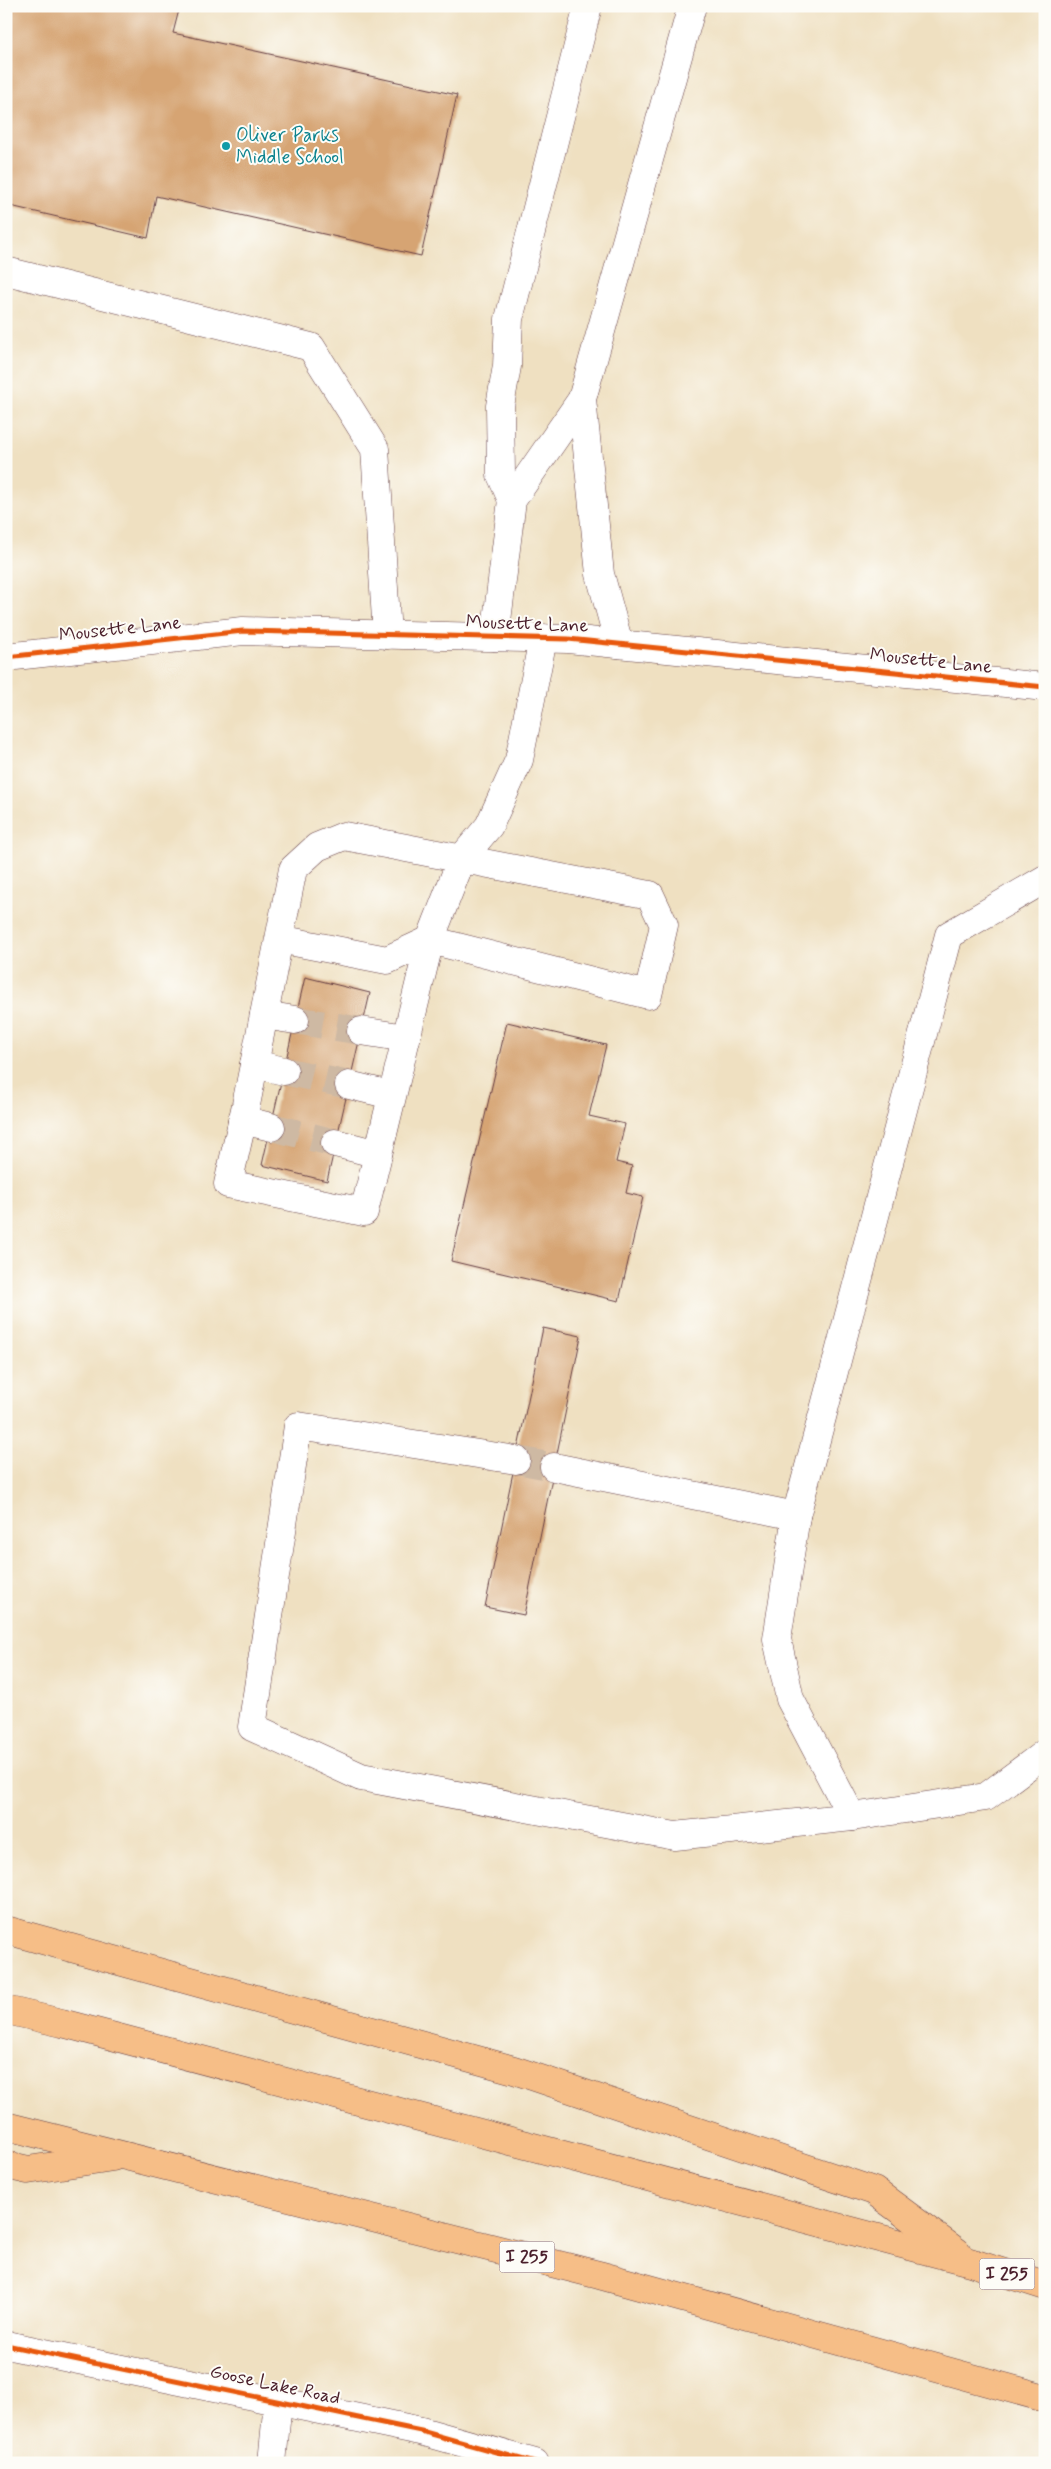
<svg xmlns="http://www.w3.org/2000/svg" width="1051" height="2469" font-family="Mynerve,sans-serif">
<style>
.building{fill:#d6a473}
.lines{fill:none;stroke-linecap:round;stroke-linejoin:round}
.minor-tunnel{stroke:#ceb9a3;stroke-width:28;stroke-dasharray:28 14;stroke-linecap:butt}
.minor-casing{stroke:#633c42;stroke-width:29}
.highway-casing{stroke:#633c42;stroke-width:29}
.minor{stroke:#fff;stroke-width:28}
.highway{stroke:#f6be87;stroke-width:28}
.cycleway-casing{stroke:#fdfcf7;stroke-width:8}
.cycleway{stroke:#e8590c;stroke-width:5}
.culture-dot{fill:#0f9aa8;stroke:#fdfcf7;stroke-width:2}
.labels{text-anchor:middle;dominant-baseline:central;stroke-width:4;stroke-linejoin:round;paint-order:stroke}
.shield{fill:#fdfcf7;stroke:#806168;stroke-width:1}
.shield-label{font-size:18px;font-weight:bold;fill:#4a1f2b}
.culture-label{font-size:19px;fill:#0d838f;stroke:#fdfcf7;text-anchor:start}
.street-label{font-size:19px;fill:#4a1f2b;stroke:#fdfcf7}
</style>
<rect width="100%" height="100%" fill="#fdfcf7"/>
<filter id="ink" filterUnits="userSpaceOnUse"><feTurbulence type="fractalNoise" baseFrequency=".02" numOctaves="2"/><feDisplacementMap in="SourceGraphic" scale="10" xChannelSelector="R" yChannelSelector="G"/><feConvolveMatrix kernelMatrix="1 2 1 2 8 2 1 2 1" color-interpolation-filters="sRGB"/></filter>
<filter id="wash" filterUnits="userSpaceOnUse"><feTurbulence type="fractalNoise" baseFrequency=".0096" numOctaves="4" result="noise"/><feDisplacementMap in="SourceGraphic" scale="20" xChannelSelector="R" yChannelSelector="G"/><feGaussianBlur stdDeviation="1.12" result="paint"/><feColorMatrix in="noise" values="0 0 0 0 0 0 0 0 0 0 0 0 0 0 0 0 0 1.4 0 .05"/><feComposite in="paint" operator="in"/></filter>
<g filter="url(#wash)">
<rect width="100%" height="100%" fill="#efe0c1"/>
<g id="blocks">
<g class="building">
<polygon points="6,6 180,6 173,33 457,95 421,256 156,196 148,238 6,205"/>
<polygon points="305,977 370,993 327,1181 262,1165"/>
<polygon points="507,1022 606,1045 589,1116 625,1124 616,1162 632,1166 626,1193 643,1197 619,1301 451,1261"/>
<polygon points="543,1328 581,1336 524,1615 485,1607"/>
</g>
</g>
</g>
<g filter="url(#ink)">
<use href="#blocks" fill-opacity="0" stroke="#633c42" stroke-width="1"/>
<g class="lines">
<g class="minor-tunnel">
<polyline points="295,1020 361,1031"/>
<polyline points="284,1071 349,1085"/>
<polyline points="271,1127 335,1143"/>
<polyline points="516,1460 554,1467"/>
</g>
<defs>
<g id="minor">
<polyline points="6,271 311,347 375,449 387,635"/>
<polyline points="512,500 501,475 500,406 507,366 509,319 588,6"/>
<polyline points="495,637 512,500 582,399"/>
<polyline points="619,644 600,574 582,399 692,6"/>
<polyline points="6,657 243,631 568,639 1045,687"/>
<polyline points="1045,879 949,935 796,1516 777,1639 790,1699 852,1817 986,1797 1045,1753"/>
<polyline points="279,939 387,960 430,940 648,995 664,925 650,895 344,836 317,847 293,869 246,1105 228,1184 364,1212 430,940 462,858 489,826 519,760 543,638"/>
<polyline points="264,1015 295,1020"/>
<polyline points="361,1031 406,1038"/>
<polyline points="254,1064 284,1071"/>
<polyline points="349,1085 391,1095"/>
<polyline points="242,1120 271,1127"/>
<polyline points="335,1143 378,1154"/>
<polyline points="516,1460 298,1426 252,1727 361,1777 675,1836 852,1817"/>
<polyline points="554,1467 796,1516"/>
<polyline points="6,2345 421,2431 535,2463"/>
<polyline points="272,2463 278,2401"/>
</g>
<g id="highway">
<polyline points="6,1930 514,2070 874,2191 957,2252"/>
<polyline points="6,2010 62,2023 970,2262 1045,2286"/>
<polyline points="6,2126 599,2275 1045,2398"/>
<polyline points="6,2165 28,2170 113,2157"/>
</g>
</defs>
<use href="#minor" class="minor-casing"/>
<use href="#highway" class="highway-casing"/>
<use href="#minor" class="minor"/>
<use href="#highway" class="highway"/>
<defs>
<g id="cycleway">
<polyline points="6,657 243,631 568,639 1045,687"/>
<polyline points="6,2345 421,2431 535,2463"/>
</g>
</defs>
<use href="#cycleway" class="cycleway-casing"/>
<use href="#cycleway" class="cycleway"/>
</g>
</g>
<circle class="culture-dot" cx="226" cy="146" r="5"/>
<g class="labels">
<g class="shield">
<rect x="499.5" y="2241.5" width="55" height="31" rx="4"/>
<rect x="979.5" y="2258.5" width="55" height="31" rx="4"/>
</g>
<g class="shield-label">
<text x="527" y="2257">I 255</text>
<text x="1007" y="2274">I 255</text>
</g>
<g class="culture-label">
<text x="236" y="135">Oliver Parks<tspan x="236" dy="22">Middle School</tspan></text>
</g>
<g class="street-label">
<text transform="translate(527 624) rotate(2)">Mousette Lane</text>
<text transform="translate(120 629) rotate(-6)">Mousette Lane</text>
<text transform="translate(931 661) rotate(6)">Mousette Lane</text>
<text transform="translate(275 2385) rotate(12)">Goose Lake Road</text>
</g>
</g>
<rect width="1051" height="2469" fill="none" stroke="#fdfcf7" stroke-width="25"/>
</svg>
